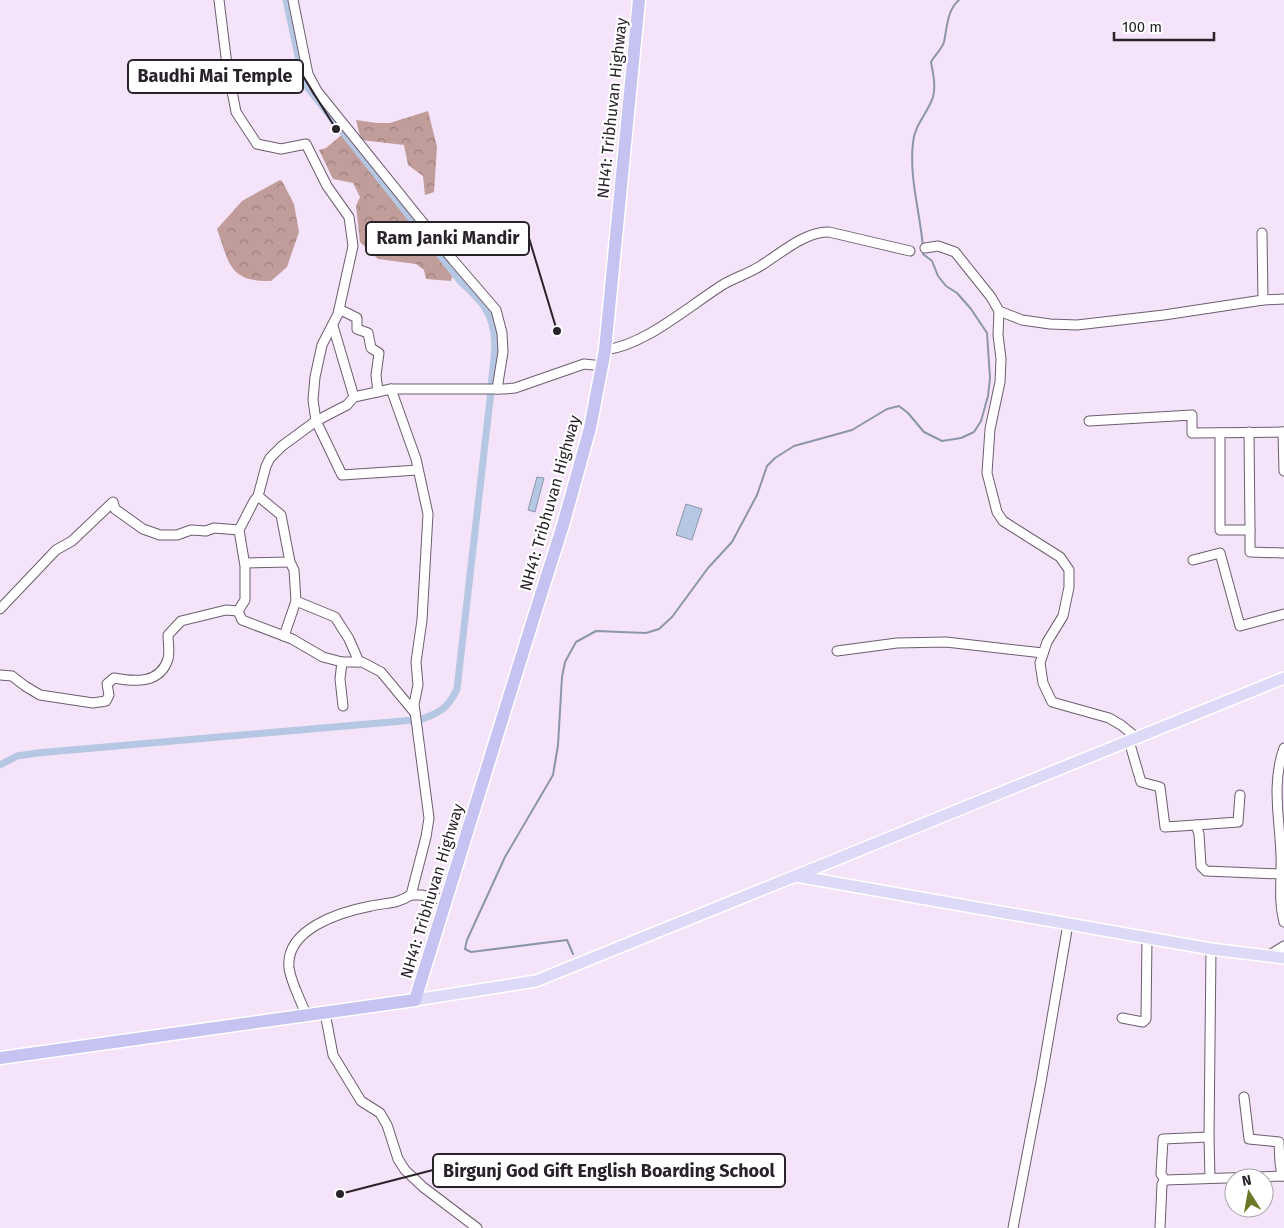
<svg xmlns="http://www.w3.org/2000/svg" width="1284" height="1228" font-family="'Fira Sans',sans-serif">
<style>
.forest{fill:url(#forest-crowns)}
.water{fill:#b5c7e2;stroke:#8b96ab}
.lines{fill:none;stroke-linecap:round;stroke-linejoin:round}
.stream{stroke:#8b96ab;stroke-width:2}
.canal{stroke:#b5c7e2;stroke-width:7}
.minor-casing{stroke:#6d5d6f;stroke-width:11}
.major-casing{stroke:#fff;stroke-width:14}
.highway-casing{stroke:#fff;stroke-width:15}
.minor{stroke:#fff;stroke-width:9}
.major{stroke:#dddaf7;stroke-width:11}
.highway{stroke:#c6c2f1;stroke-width:12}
.labels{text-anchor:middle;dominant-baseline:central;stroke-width:4.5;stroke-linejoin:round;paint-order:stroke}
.street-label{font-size:16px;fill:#29222a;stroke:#fff}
.leader{fill:none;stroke:#29222a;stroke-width:2}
.callout-dot{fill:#29222a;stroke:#fff;stroke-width:2}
.callout{fill:#fff;stroke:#29222a;stroke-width:2}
.callout-label{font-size:18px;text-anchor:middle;font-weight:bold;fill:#29222a}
</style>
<defs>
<pattern id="forest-crowns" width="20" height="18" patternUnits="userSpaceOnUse" patternTransform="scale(1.25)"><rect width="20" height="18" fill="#c09d9a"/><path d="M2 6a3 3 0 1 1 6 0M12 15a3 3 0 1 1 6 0" fill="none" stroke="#9c807e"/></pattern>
</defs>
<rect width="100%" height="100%" fill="#f5e3f9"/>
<g class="forest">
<polygon points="428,111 437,147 434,192 425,195 423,176 408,165 404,145 361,140 356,120 377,123 390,123"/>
<polygon points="345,132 454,269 451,281 426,279 424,270 416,264 378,259 360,242 356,206 360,197 353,183 333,179 319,150 326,148"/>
<path d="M280 180 282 181 294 204 299 232 287 267 271 281C229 282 229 263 217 229L242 201Z"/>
</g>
<g class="water">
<polygon points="537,477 544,478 535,512 528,510"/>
<polygon points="686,504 702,509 692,540 676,535"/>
</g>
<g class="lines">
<g class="stream">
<path d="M923 247C920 212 909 178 913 143 914 125 928 113 933 97 936 85 933 73 931 62 934 56 942 49 944 42 947 28 947 10 959 0"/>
<polyline points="573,954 567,940 471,952 465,949 467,940 505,857 553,775 558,745 562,677 565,662 576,642 596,631 646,633 659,629 672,617 708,568 732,542 757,495 767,466 775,458 794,446 852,430 887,409 899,406 908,413 924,432 942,441 961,438 974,432 981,421 988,396 990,378 987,333 971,309 957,293 946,286 938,276 932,261 923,254 923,251"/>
</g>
<g class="canal">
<path d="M286 0 300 65 308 88 461 282C469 290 479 298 485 308 500 331 494 360 491 385"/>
<path d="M422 719C441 712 448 708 457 689L491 391"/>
<polyline points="0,765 17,756 37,753 414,720"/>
</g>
<defs>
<g id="minor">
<polyline points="219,0 227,65 236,112 257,144 281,149 306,144 327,186 349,217 353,246 338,314 322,345 315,377 313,400 316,421 342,475 418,470"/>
<polyline points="293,0 308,74 317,91 453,260 496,310 502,333 503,352 497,389"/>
<polyline points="1262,233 1263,300"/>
<polyline points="925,248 938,246 955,252 991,297 999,311 998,335 1001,359 1000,382 990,429 987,473 997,512 1003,521 1060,557 1069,570 1069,587 1063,616 1047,642 1040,663 1043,683 1052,702 1109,718 1121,725 1137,738"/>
<polyline points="339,309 357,318 357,329 368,333 371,348 379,353 376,375 378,392"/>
<polyline points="999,311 1022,320 1050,324 1077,325 1164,315 1263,300 1284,299"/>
<polyline points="333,326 354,397"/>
<path d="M605 350C646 345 690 305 724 284 736 277 750 273 762 265 781 253 806 231 829 232L910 251"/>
<polyline points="391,389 416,459 428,514 422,620 416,662 418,685 414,704 429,818 426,837 411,895 421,895 445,900"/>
<polyline points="1089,421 1192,415 1192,433 1284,432"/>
<polyline points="1283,432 1284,471"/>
<polyline points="1220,433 1220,530 1250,530 1249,432"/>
<polyline points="258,496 281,515 290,562 294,570 296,601 284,636"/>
<polyline points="239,530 245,566 245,600 238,611 242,620 292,639 323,657 342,662 362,662 381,672 415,713"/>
<polyline points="1250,530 1250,552 1284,553"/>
<polyline points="1193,560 1220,553 1240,626 1284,614"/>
<polyline points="245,563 290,562"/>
<polyline points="296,601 335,617 349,639 359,662"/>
<polyline points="0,609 56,550 72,541 113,502 115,509 143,529 160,535 177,535 191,530 206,531 214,528 239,530 254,501 258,496 266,466 270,458 282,446 316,421 347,405 354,397 391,389 504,389 515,388 584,364 603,366"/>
<polyline points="837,651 897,643 946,642 1043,653"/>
<polyline points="342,662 340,679 343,706"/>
<path d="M0 675 12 676 25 686 40 695 93 703 106 701 109 695 107 684 114 678C135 682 160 684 168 659 170 652 168 643 168 635L181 621 226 610 238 611"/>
<polyline points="1129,741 1141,782 1160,787 1165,827 1196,825 1199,834 1201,866 1206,871 1281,874"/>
<path d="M1284 748C1271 784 1280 820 1281 856 1282 878 1278 900 1284 922"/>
<polyline points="1196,825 1238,822 1240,795"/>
<polyline points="1211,949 1209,1137 1163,1139 1161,1174 1165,1180 1284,1176"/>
<polyline points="1268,956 1284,946"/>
<polyline points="325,1013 333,1055 361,1101 380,1113 387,1125 398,1159 405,1170 423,1187 477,1228"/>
<path d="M306 1015C301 1000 291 983 289 968 285 929 340 912 371 906 389 902 394 905 411 895"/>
<polyline points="1122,1018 1143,1022 1146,1019 1147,938"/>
<polyline points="1244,1097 1249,1139 1279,1142 1280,1163 1282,1176"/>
<polyline points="1209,1137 1210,1178"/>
<polyline points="1013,1228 1041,1082 1068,924"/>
<polyline points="1160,1228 1162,1184 1165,1180"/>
</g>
<g id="major">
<polyline points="796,876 1211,949 1284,958"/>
<polyline points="415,1000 536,981 1284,678"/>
</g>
<polyline id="highway" points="0,1058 415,1000 536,610 563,525 590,428 605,350 639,0"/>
</defs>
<use href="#minor" class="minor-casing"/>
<use href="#major" class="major-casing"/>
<use href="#highway" class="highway-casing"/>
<use href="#minor" class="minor"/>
<use href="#major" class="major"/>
<use href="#highway" class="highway"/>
</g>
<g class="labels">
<g class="street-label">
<text transform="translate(612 108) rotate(-84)">NH41: Tribhuvan Highway</text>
<text transform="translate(550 503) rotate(-74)">NH41: Tribhuvan Highway</text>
<text transform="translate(432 891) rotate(-73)">NH41: Tribhuvan Highway</text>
</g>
</g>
<path class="leader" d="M336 129L303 76M557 331L529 238M340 1194L433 1170"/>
<g class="callout-dot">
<circle cx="336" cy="129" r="5"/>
<circle cx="557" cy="331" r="5"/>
<circle cx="340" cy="1194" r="5"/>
</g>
<g class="callout">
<rect x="128" y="60" width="175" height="33" rx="5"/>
<rect x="366" y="222" width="163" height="33" rx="5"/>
<rect x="433" y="1154" width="352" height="33" rx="5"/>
</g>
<g class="callout-label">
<text x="215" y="82">Baudhi Mai Temple</text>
<text x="448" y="244">Ram Janki Mandir</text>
<text x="609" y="1177">Birgunj God Gift English Boarding School</text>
</g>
<g transform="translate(1249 1193) rotate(349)"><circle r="24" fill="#ffffff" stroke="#a9a7aa"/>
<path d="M0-4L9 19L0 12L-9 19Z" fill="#6a7927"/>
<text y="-8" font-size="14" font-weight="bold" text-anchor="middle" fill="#29222a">N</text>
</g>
<path d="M1114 32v8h100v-8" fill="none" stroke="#29222a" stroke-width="2.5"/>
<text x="1122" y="32" font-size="15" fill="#29222a" stroke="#ffffff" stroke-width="4" paint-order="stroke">100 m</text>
</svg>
